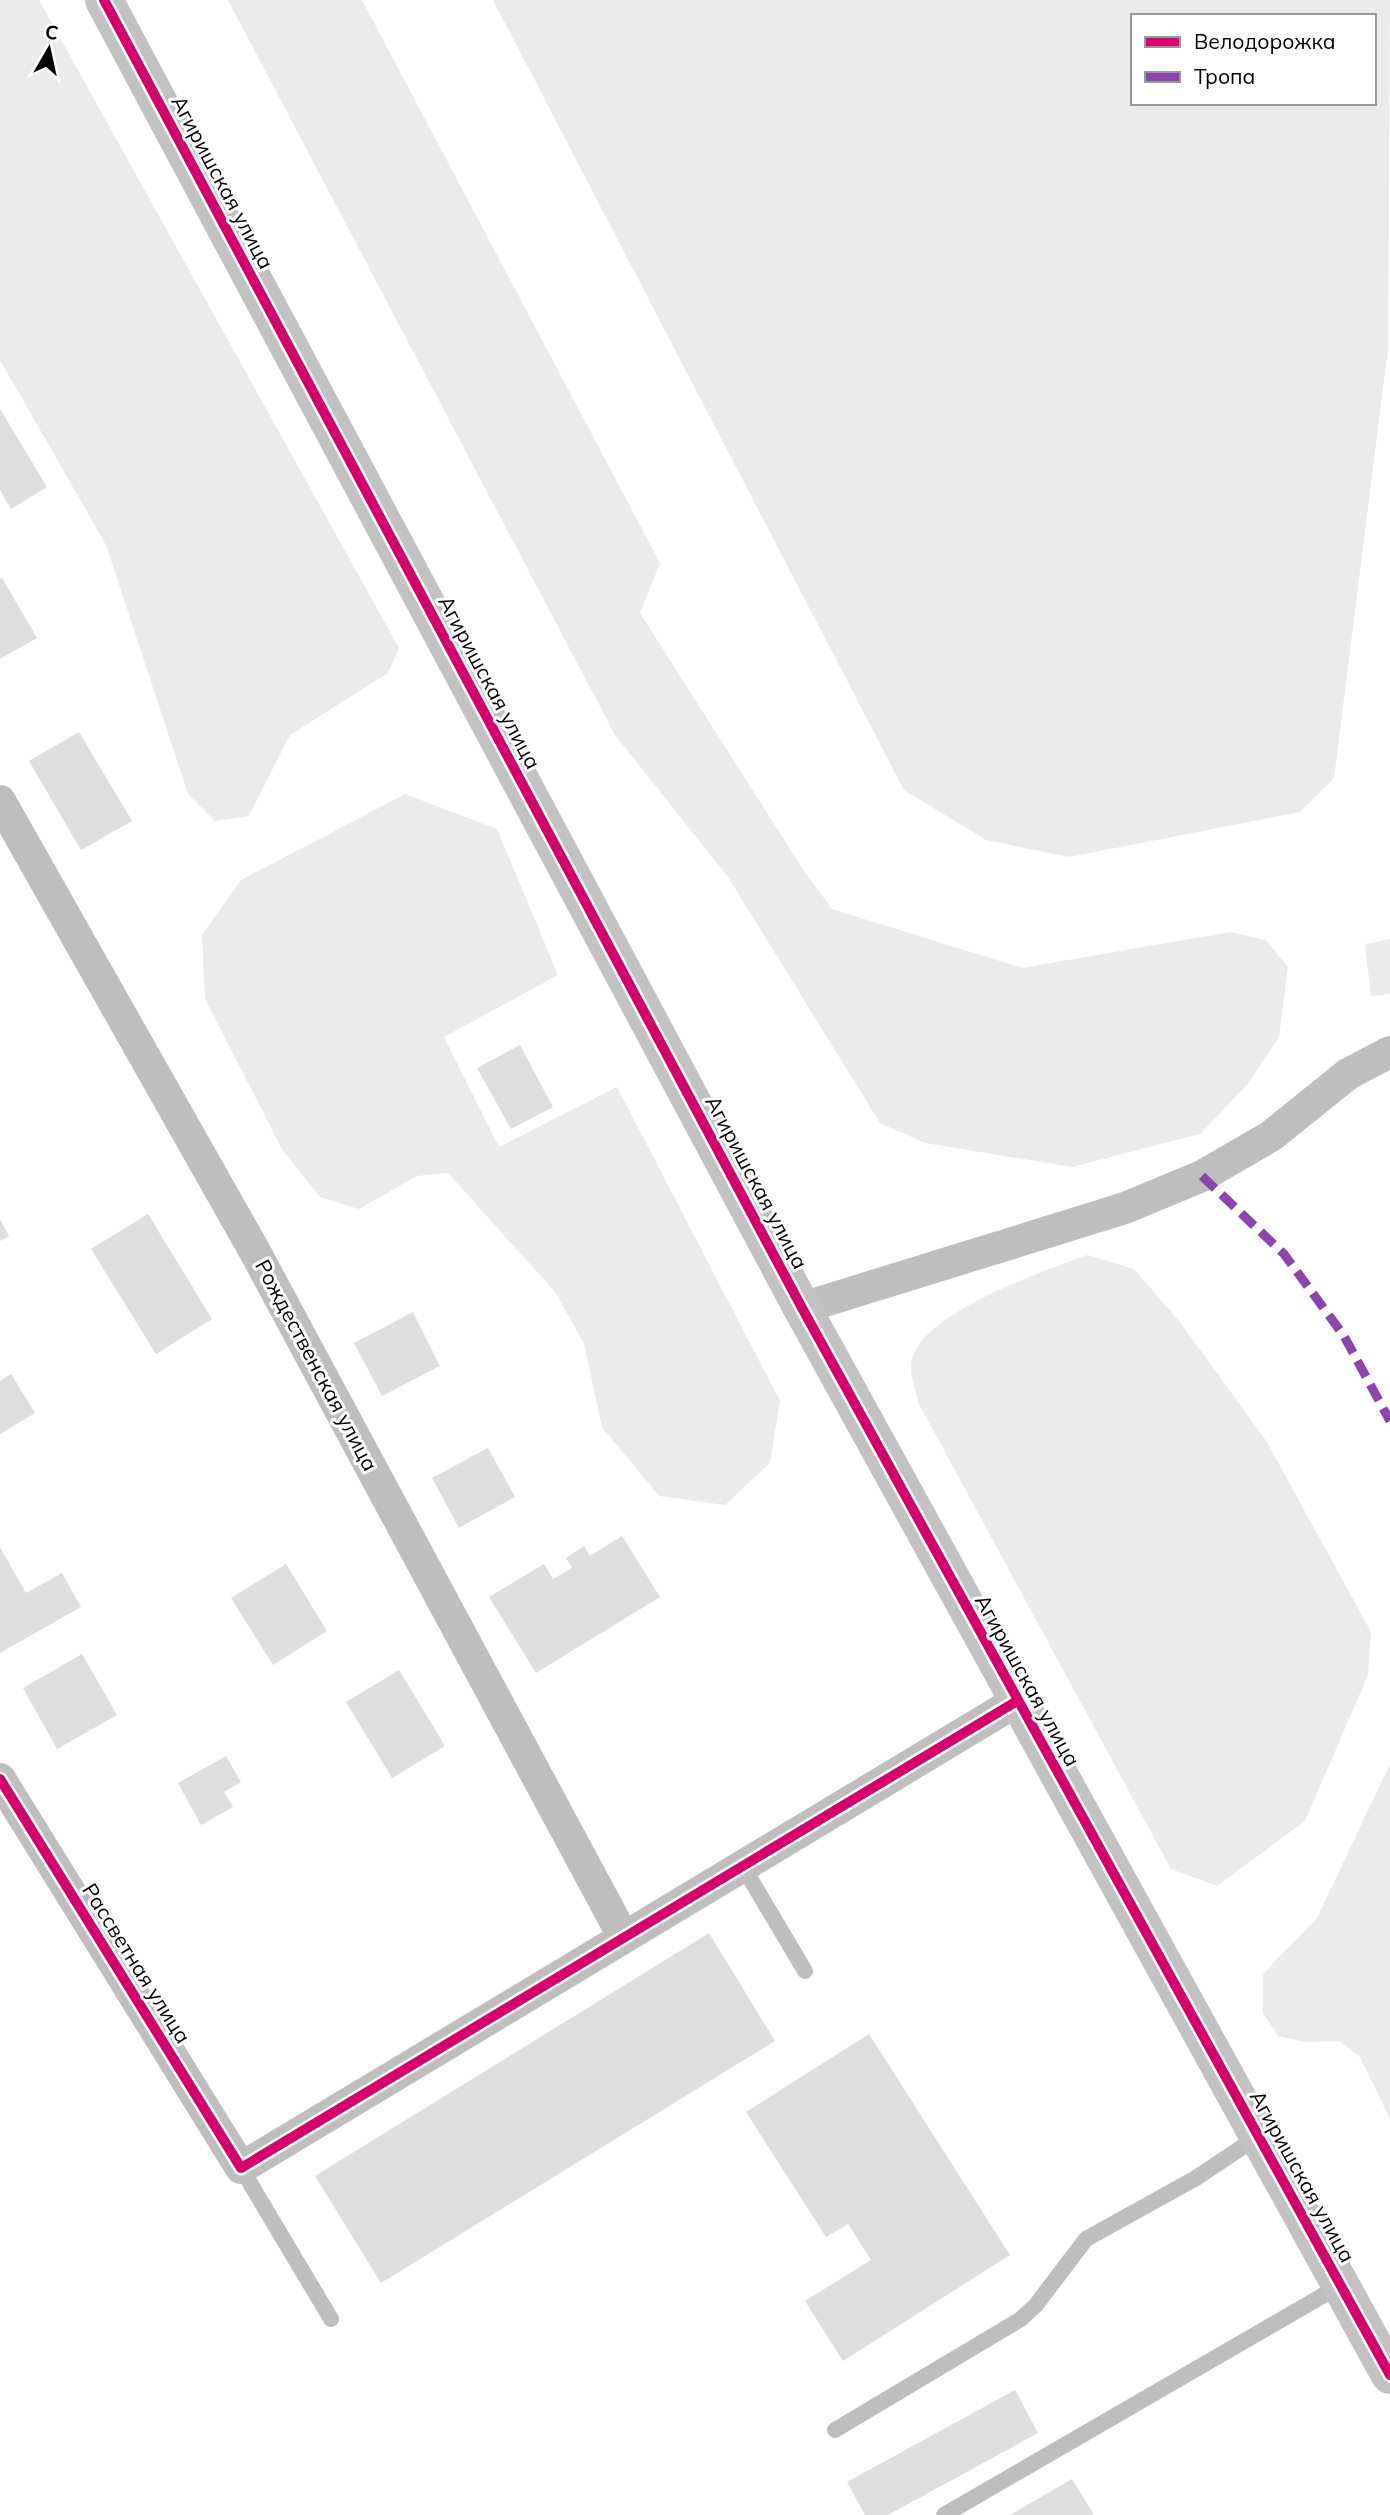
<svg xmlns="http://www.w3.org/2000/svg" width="1390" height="2515" font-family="Mulish,sans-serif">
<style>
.green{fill:#ebebeb;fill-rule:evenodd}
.building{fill:#dedede}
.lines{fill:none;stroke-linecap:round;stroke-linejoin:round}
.lane{stroke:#bebebe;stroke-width:16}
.street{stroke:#bebebe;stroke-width:32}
.secondary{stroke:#c2c2c2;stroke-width:38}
.quiet{stroke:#8e44ad;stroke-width:9;stroke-dasharray:18 9;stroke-linecap:butt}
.cycleway-casing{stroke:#fff;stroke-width:15}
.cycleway{stroke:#d6006c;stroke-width:10}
.labels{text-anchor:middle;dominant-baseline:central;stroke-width:6;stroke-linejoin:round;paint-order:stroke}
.street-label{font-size:21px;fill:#000;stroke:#fff}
</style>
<rect width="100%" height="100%" fill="#fff"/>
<g class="green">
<polygon points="0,0 39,0 399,648 388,673 290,735 249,816 215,821 188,794 106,545 0,360"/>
<polygon points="228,0 362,0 660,563 640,613 802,868 832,909 1022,968 1230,932 1266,940 1288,967 1279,1037 1247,1085 1200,1134 1072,1167 925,1143 880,1123 728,877 615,735"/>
<path d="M493 0H1390L1388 348 1334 778 1300 812 1069 857 986 840 904 790ZM1133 16H1374V103H1133Z"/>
<polygon points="405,794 497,829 558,975 444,1037 499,1147 617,1087 780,1401 770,1463 725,1505 659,1496 602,1427 584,1344 556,1293 448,1173 417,1176 359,1209 320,1197 283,1151 205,999 202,935 241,880"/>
<polygon points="1390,939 1390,994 1371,996 1365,944"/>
<path d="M1087 1255 1134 1269 1180 1322 1267 1442 1371 1632 1368 1675 1305 1821 1217 1886 1171 1869 919 1404C916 1392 911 1378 911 1367 911 1315 1046 1271 1087 1255Z"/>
<polygon points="1390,1764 1390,2119 1360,2057 1339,2041 1306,2042 1278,2036 1263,2013 1263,1974 1317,1918"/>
</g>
<g class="building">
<polygon points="0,409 47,487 11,509 0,490"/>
<polygon points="2,578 37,638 0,659 0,579"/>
<polygon points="79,732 132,821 81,850 29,761"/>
<polygon points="520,1045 553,1107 511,1129 477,1068"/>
<polygon points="148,1214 212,1319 156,1354 91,1249"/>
<polygon points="0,1219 9,1236 0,1241"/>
<polygon points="413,1312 440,1366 382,1396 354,1343"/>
<polygon points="11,1374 35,1413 0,1434 0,1381"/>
<polygon points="488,1448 515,1497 459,1528 432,1478"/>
<polygon points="622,1536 660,1597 536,1673 489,1597 544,1564 553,1579 572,1568 566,1558 584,1546 590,1556"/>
<polygon points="0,1547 26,1593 62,1573 81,1607 0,1653"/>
<polygon points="286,1564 327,1631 273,1665 231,1598"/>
<polygon points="82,1654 117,1715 57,1749 23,1688"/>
<polygon points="399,1670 445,1746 392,1778 346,1702"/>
<polygon points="226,1756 241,1782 224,1792 233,1807 201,1825 178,1783"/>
<polygon points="709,1933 775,2041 381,2283 315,2176"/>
<polygon points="869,2034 1010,2255 843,2361 805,2301 871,2260 848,2224 826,2237 746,2112"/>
<polygon points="1015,2390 1038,2433 888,2515 865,2515 847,2482"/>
<polygon points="1072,2479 1094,2515 1010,2515"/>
</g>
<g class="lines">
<g class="lane">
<polyline points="742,1865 805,1971"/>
<polyline points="241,2168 331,2319"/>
<polyline points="835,2430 1021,2319 1036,2305 1086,2239 1196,2178 1259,2136"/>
<polyline points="944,2515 1341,2285"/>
</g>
<g class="street">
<polyline points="0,801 254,1250 623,1936"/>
<polyline points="802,1308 1125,1208 1202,1176 1271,1136 1348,1074 1390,1052"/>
<polyline points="0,1779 241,2168 1017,1701"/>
</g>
<polyline class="secondary" points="104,0 802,1308 1390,2375"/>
<polyline class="quiet" points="1202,1176 1284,1254 1344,1336 1390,1421"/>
<defs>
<g id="cycleway">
<polyline points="104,0 802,1308 1390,2375"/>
<polyline points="0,1779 241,2168 1017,1701"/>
</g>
</defs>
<use href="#cycleway" class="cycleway-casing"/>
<use href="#cycleway" class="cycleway"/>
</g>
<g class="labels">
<g class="street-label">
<text transform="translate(223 182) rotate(62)">Агиришская улица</text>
<text transform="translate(490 682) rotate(62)">Агиришская улица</text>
<text transform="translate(757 1182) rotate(62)">Агиришская улица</text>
<text transform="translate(317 1365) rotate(62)">Рождественская улица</text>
<text transform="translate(1028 1680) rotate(61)">Агиришская улица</text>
<text transform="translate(137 1963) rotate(58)">Рассветная улица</text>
<text transform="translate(1303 2176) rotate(61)">Агиришская улица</text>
</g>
</g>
<rect x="1131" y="14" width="245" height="91" fill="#ffffff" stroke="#999999" stroke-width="2"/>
<rect x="1145" y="37" width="35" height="10" fill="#d6006c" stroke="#999999" stroke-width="2"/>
<text x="1194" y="49" font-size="21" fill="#000000">Велодорожка</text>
<rect x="1145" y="72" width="35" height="10" fill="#8e44ad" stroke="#999999" stroke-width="2"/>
<text x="1194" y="84" font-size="21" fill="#000000">Тропа</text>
<g transform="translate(49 49) rotate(9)" stroke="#ffffff" stroke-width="5" paint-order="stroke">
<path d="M0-5L12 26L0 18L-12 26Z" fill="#000000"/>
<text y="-10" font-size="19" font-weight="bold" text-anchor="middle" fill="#000000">С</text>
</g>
</svg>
